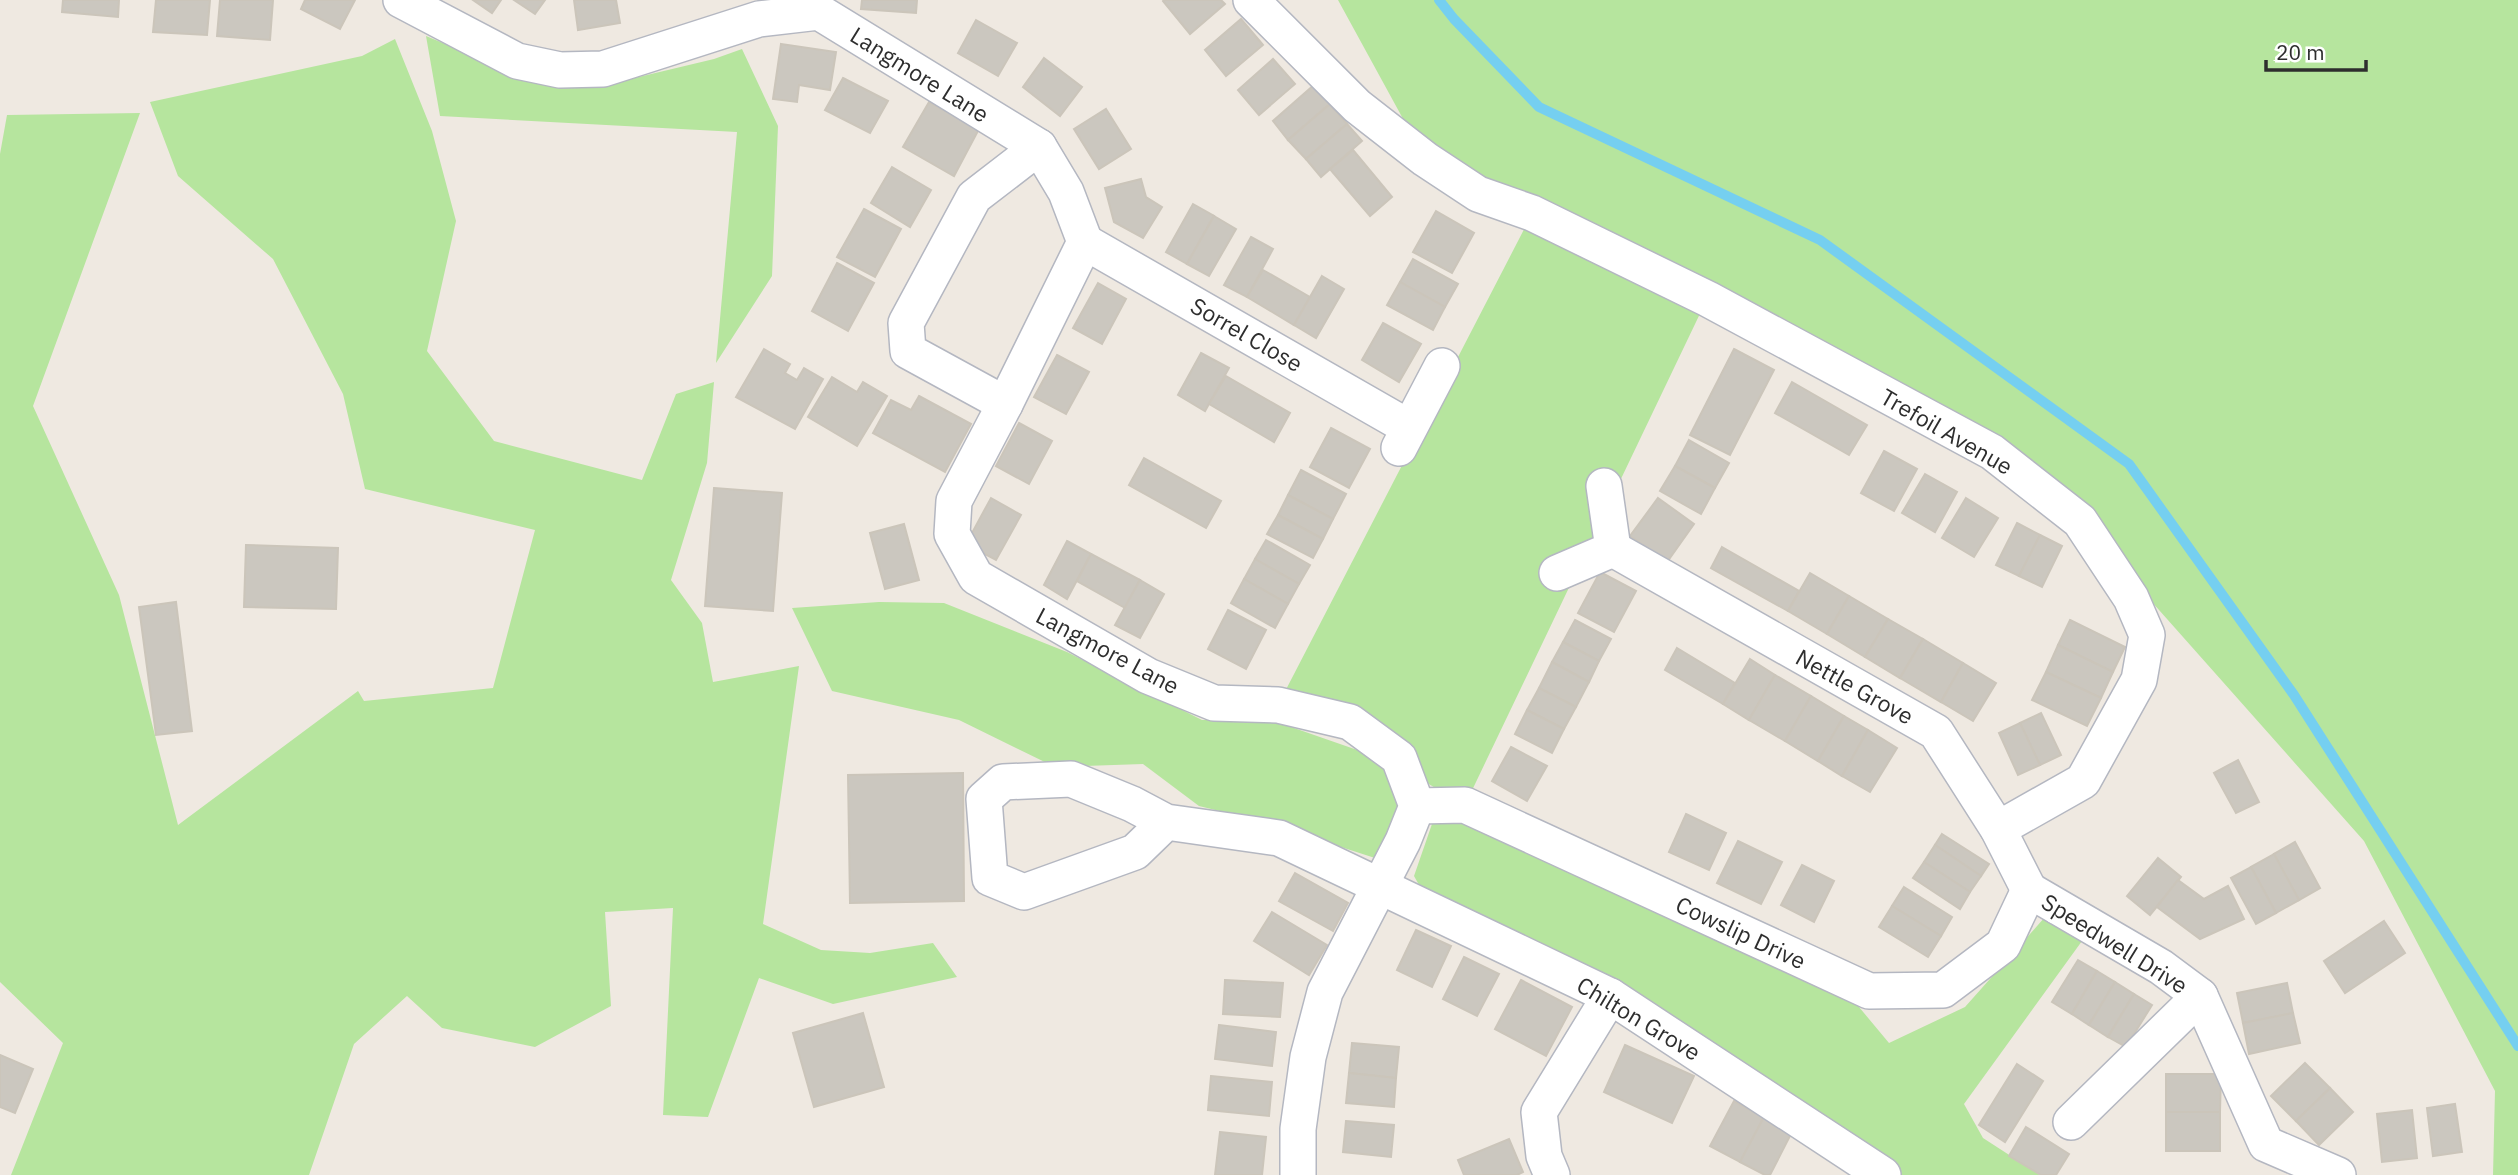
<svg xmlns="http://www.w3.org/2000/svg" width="2518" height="1175" font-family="'IBM Plex Sans',sans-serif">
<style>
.green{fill:#b6e59e}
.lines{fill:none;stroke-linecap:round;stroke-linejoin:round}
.stream{stroke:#75cff0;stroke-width:10}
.building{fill:#cbc7bf;stroke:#cbc5ba;stroke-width:2}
.minor-casing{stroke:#b4b7c1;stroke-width:38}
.minor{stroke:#fff;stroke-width:35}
.labels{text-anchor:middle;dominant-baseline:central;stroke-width:7;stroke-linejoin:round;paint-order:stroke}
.street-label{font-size:23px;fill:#2e2e2e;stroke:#fff}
</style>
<rect width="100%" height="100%" fill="#efe9e1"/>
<g class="green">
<polygon points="1338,0 2518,0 2518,1175 2493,1175 2495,1091 2364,841 2080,521 1707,299 1465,805 1394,764 1408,802 1378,859 1264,822 1199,806 1143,764 1055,767 959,720 832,691 792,608 879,602 944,603 1067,652 1202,720 1271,720 1386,760 1278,705 1532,214 1425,159"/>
<polygon points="426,36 518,74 601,86 714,59 742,49 778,126 772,276 716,363 737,132 440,116"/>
<polygon points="395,39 432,131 456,221 427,351 494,441 642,480 676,394 714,382 707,463 671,580 702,623 713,682 799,666 763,924 821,950 870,953 933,943 957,977 833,1004 759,978 708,1117 663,1115 673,908 605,912 611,1006 535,1047 442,1028 407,996 354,1044 309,1175 11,1175 63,1043 0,982 0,154 7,115 140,113 33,406 119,595 178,825 358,691 364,701 493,688 535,530 365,489 343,394 273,259 178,176 150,102 362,56"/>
<polygon points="1468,816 1619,881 1761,962 1854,1001 1889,1043 1965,1007 2045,917 2082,941 1964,1104 1983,1138 2040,1175 1892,1175 1423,892 1414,876 1432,824"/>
</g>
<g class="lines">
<polyline class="stream" points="1439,0 1454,19 1539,107 1820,240 2129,464 2294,695 2518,1046"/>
</g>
<g class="building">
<polygon points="63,0 119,0 118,17 62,12"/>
<polygon points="156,0 210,0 207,35 153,32"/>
<polygon points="220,0 273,0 270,40 217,36"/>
<polygon points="305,0 355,0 340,29 301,9"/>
<polygon points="473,0 501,0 492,13"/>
<polygon points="514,0 545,0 535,14"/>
<polygon points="574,0 616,0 620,23 578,30"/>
<polygon points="862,0 917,0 916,13 861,9"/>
<polygon points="1164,0 1221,0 1225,4 1190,34 1163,1"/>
<polygon points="1241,19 1263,45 1226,76 1205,50"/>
<polygon points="976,20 1017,43 998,76 958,53"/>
<polygon points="781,44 836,52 830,90 799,85 797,102 773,99"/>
<polygon points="1044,58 1082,87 1060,116 1023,87"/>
<polygon points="1273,59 1295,84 1259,115 1238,90"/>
<polygon points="843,78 888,101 870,133 825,110"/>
<polygon points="1314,85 1330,104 1288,140 1273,121"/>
<polygon points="929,102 979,129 954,176 903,147"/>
<polygon points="1330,104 1347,124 1306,159 1288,140"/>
<polygon points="1106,109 1131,149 1099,169 1074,129"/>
<polygon points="1347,124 1362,141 1321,177 1306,159"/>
<polygon points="1353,150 1392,197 1370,216 1330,169"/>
<polygon points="892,167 931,190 910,227 871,203"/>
<polygon points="1141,179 1146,197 1162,207 1143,238 1114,222 1105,188"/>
<polygon points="1193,204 1214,216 1187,264 1166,252"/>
<polygon points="864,209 901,229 875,277 837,257"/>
<polygon points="1436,211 1474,233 1452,273 1413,252"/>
<polygon points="1214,216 1236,229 1209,276 1187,264"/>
<polygon points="1251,237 1273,249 1247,297 1224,285"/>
<polygon points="1413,259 1458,284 1445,307 1400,282"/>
<polygon points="837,263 874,283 848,331 812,311"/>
<polygon points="1263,270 1310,297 1294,325 1247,297"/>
<polygon points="1322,276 1344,289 1316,338 1294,325"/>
<polygon points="1400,282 1445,307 1433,330 1387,305"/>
<polygon points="1098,283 1126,299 1102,344 1073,328"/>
<polygon points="1383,323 1421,344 1399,382 1362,360"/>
<polygon points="764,349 790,364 785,373 797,380 804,368 823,379 795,429 736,397"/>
<polygon points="1734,349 1774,370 1730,455 1690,435"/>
<polygon points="1201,353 1229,368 1205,411 1178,395"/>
<polygon points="1057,355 1089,372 1066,414 1034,397"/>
<polygon points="1226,376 1290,413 1274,442 1209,404"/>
<polygon points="832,377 857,392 863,382 887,396 857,446 808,417"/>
<polygon points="1792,382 1867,425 1849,455 1775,413"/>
<polygon points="919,396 971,424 945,472 873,433 891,400 911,410"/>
<polygon points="1019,423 1052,441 1029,484 996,466"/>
<polygon points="1331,428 1370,449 1349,488 1310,467"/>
<polygon points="1689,440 1729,463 1715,488 1675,466"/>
<polygon points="1884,451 1917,469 1894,511 1861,493"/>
<polygon points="1144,458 1221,501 1206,528 1129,485"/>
<polygon points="1675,466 1715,488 1701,514 1660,491"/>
<polygon points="1301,470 1346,494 1333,519 1288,495"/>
<polygon points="1925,474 1957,492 1935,532 1902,513"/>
<polygon points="714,488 782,493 773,611 705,606"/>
<polygon points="1288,495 1333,519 1323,539 1278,515"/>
<polygon points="991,498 1021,515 996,560 966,544"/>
<polygon points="1658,498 1694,524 1667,562 1630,536"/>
<polygon points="1966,498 1998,518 1974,557 1942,538"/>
<polygon points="1278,515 1323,539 1313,558 1267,534"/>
<polygon points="2017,523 2040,535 2019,576 1996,565"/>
<polygon points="904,524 919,580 885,589 870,533"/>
<polygon points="2040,535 2062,546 2042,587 2019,576"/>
<polygon points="1266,540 1310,565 1299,584 1255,559"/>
<polygon points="1067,541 1091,554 1067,599 1044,585"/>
<polygon points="246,545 338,548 336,609 244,607"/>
<polygon points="1722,547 1799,591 1788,611 1711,568"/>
<polygon points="1091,554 1140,580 1125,608 1077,581"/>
<polygon points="1255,559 1299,584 1288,604 1244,579"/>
<polygon points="1600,572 1636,591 1614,632 1578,613"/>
<polygon points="1810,573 1849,596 1827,634 1788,611"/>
<polygon points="1244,579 1288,604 1275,628 1231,603"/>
<polygon points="1140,580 1164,594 1140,638 1115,625"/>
<polygon points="1849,596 1888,619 1865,657 1827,634"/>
<polygon points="176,602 192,731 156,735 139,607"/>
<polygon points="1228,610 1266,630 1246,669 1208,649"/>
<polygon points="1888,619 1923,639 1900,678 1865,657"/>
<polygon points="1575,620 1611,639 1599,661 1563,642"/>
<polygon points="2070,620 2125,647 2113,672 2058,645"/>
<polygon points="1923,639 1963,663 1941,702 1900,678"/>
<polygon points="1563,642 1599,661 1589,682 1552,662"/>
<polygon points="2058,645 2113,672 2101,698 2046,672"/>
<polygon points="1677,648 1735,683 1723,704 1665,670"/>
<polygon points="1750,659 1775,675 1749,720 1723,704"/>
<polygon points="1552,662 1589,682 1576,707 1539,688"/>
<polygon points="1963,663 1996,683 1973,721 1941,702"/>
<polygon points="2046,672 2101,698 2087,726 2032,700"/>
<polygon points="1775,675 1811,696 1785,741 1749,720"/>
<polygon points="1539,688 1576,707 1564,729 1527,710"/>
<polygon points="1811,696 1844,716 1818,761 1785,741"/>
<polygon points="1527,710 1564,729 1552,753 1515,734"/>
<polygon points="2041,713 2061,755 2040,765 2020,723"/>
<polygon points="1844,716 1868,730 1842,776 1818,761"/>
<polygon points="2020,723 2040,765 2018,775 1999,733"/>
<polygon points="1868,730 1897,748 1870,792 1842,776"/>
<polygon points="1511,747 1547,766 1527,801 1492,781"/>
<polygon points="2238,760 2259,802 2236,813 2214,773"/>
<polygon points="963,773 964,901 850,903 848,775"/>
<polygon points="1686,814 1726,833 1709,870 1669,852"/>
<polygon points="1942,834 1989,864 1981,876 1935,845"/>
<polygon points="1738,841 1782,862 1761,904 1717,883"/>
<polygon points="2295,842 2320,888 2299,900 2274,854"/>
<polygon points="1935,845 1981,876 1970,892 1924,862"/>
<polygon points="2274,854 2299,900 2276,913 2251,867"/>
<polygon points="2158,858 2181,877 2150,915 2127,896"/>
<polygon points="1924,862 1970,892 1960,909 1913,878"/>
<polygon points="1802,865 1834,881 1814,922 1781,905"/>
<polygon points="2251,867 2276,913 2256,924 2231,878"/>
<polygon points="1295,873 1348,903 1333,931 1279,901"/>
<polygon points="2178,880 2204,899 2228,886 2244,919 2200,939 2157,907"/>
<polygon points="1904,887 1952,917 1941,936 1892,906"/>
<polygon points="1892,906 1941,936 1928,957 1879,927"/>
<polygon points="1272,912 1327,945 1309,975 1254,941"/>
<polygon points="2384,921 2405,953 2345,993 2324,961"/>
<polygon points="1416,930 1451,946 1432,987 1397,970"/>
<polygon points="1464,957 1499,974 1477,1016 1443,999"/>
<polygon points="2078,960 2097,971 2072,1014 2052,1002"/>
<polygon points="2097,971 2115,982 2089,1025 2072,1014"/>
<polygon points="1225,980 1283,983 1280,1017 1223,1014"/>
<polygon points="1521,980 1572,1007 1546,1056 1495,1029"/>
<polygon points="2115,982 2134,994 2108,1037 2089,1025"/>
<polygon points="2287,983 2293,1013 2243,1023 2237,993"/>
<polygon points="2134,994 2152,1005 2126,1047 2108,1037"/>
<polygon points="863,1013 884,1087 814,1107 793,1033"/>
<polygon points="2293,1013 2300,1043 2249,1054 2243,1023"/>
<polygon points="1219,1025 1276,1032 1272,1066 1215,1059"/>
<polygon points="1352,1043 1399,1047 1396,1078 1349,1073"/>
<polygon points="1625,1045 1694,1076 1672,1123 1604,1092"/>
<polygon points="0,1055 33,1069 15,1113 0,1107"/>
<polygon points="2305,1063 2330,1088 2296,1121 2271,1096"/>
<polygon points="2017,1064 2043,1081 2005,1142 1979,1125"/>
<polygon points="1349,1073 1396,1078 1394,1107 1346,1103"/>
<polygon points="2166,1074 2221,1074 2220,1112 2166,1112"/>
<polygon points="1211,1076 1272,1082 1269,1116 1208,1110"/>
<polygon points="2330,1088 2353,1112 2319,1145 2296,1121"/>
<polygon points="1734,1101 1764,1117 1740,1162 1710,1146"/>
<polygon points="2455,1104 2462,1152 2433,1156 2427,1108"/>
<polygon points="2412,1110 2417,1158 2382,1162 2377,1114"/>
<rect x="2166" y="1112" width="54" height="39"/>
<polygon points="1764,1117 1792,1132 1770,1175 1765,1175 1740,1162"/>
<polygon points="1346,1121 1394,1125 1391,1157 1343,1152"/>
<polygon points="2026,1127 2069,1154 2056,1175 2041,1175 2009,1156"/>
<polygon points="1220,1132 1266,1137 1262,1175 1215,1175"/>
<polygon points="1509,1139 1523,1172 1517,1175 1464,1175 1458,1160"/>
</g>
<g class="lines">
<defs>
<g id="minor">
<polyline points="401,0 517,61 560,70 603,69 759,19 819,12 1039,147 1066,192 1085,242 1005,404 954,501 952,534 976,577 1148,676 1214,703 1278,705 1350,722 1399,758 1417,806 1403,841 1325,992 1308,1057 1298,1129 1298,1175"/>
<polyline points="1251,0 1357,106 1425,159 1478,194 1532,213 1708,299 1992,452 2080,521 2131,598 2147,635 2139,680 2083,781 1998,829"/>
<polyline points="1085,242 1408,427"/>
<polyline points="1005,404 908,351 906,323 974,197 1039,147"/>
<polyline points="1399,448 1442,366"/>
<polyline points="1613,549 1936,732 1998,829 2029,890"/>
<polyline points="1557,573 1613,549 1604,486"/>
<polyline points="1417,806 1465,805 1869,991 1943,990 2003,945 2029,890"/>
<polyline points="1166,822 1132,804 1071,779 1003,782 984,799 990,878 1024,892 1135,852 1166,822 1279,838 1610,996 1883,1175"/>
<polyline points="2029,890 2161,967 2200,996 2266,1144 2338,1175"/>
<polyline points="2071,1122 2200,996"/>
<polyline points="1552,1175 1544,1156 1539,1112 1610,996"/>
</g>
</defs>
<use href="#minor" class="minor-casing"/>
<use href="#minor" class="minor"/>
</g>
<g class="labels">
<g class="street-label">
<text transform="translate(920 74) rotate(32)">Langmore Lane</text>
<text transform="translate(1247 334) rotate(30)">Sorrel Close</text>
<text transform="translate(1947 431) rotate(30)">Trefoil Avenue</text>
<text transform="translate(1108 650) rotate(28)">Langmore Lane</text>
<text transform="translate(1855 686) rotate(29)">Nettle Grove</text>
<text transform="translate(1741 932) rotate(25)">Cowslip Drive</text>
<text transform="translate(2115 943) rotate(32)">Speedwell Drive</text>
<text transform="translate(1639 1018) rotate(31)">Chilton Grove</text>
</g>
</g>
<path d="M2266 60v10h100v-10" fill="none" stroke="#2e2e2e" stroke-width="3.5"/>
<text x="2276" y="60" font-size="21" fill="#2e2e2e" stroke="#ffffff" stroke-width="5" paint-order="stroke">20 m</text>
</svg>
